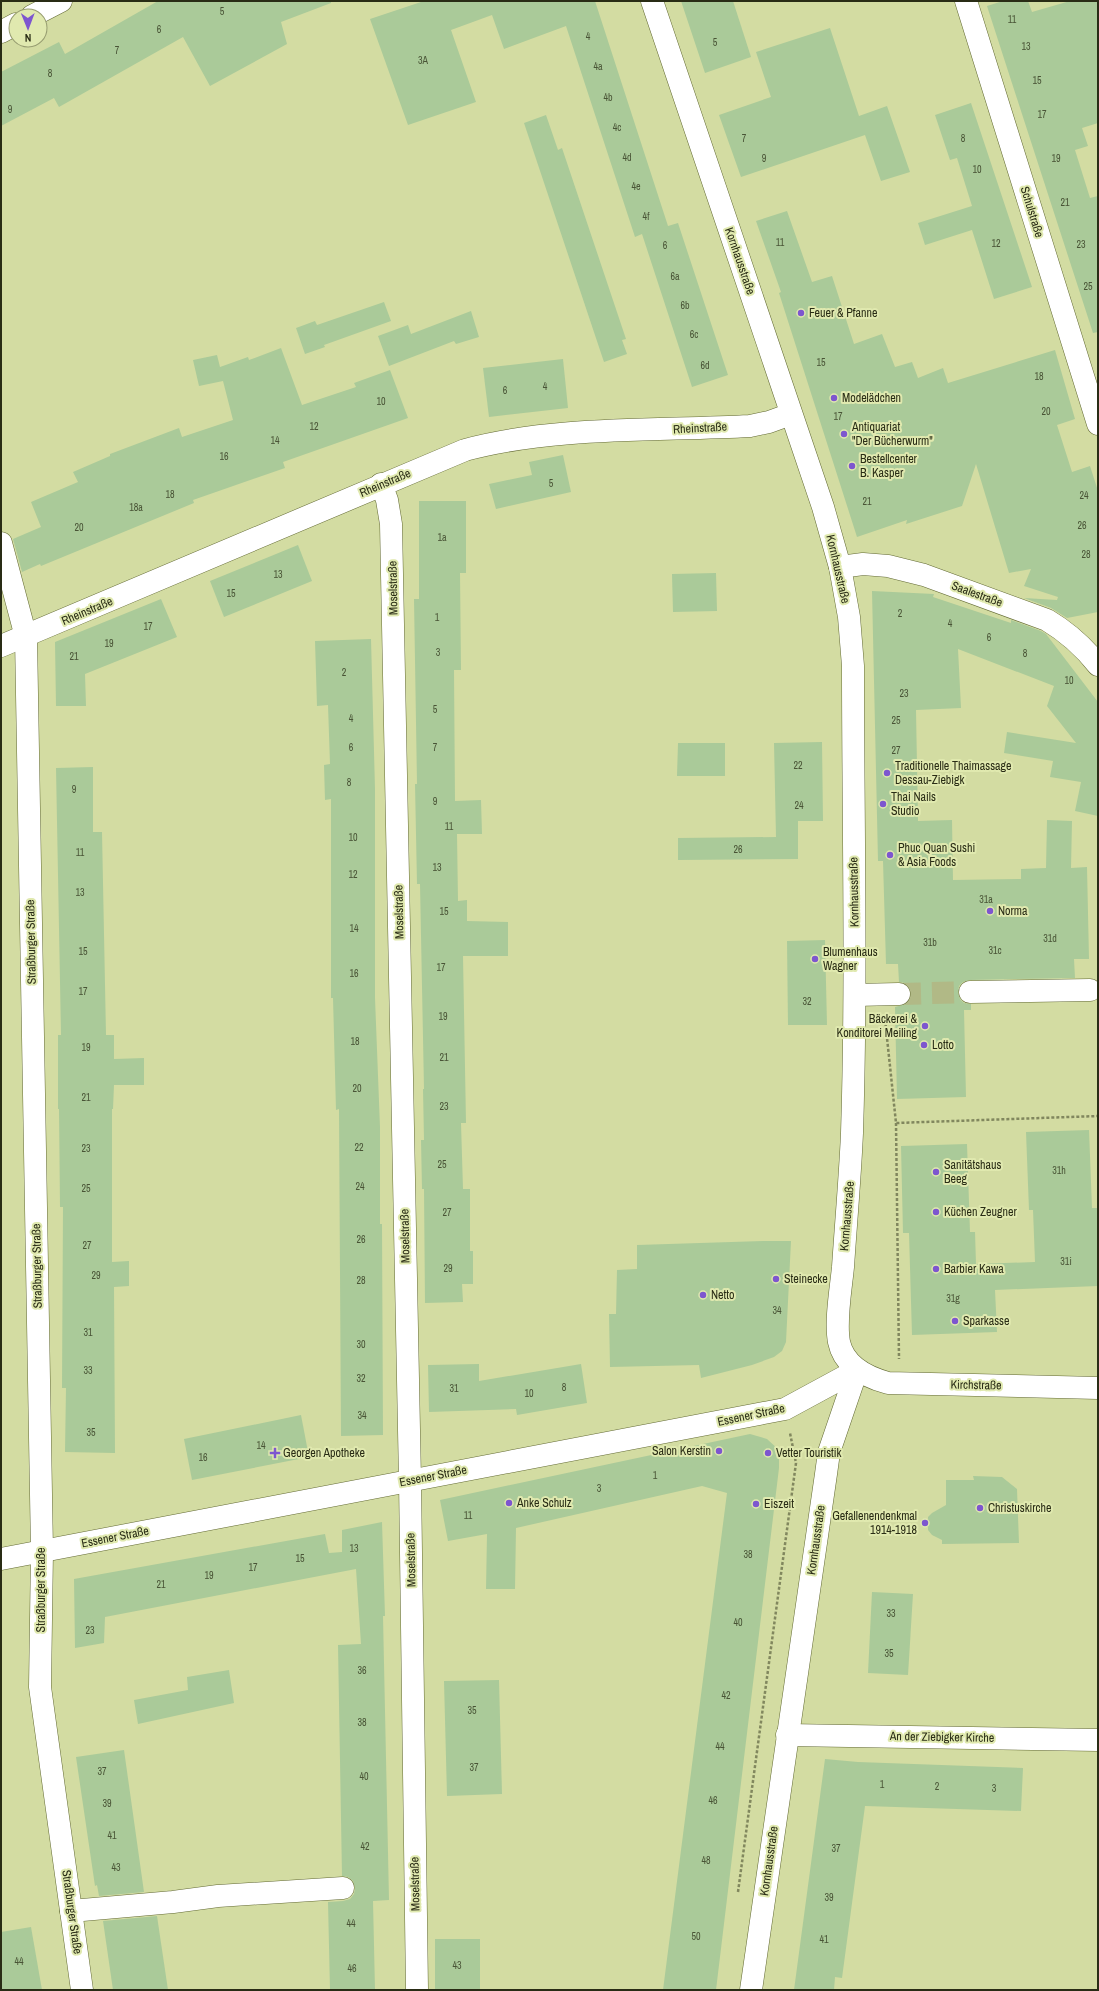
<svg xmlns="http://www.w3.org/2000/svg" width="1099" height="1991" font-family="'Archivo Narrow',sans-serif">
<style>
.building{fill:#aaca99}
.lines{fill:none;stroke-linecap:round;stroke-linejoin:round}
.minor-tunnel{stroke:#b1b986;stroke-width:22;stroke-dasharray:22 11;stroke-linecap:butt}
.minor-casing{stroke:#636a34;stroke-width:23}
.path{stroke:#81875e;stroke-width:2.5;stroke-dasharray:3 2;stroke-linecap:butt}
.minor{stroke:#fff;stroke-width:22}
.poi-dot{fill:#7d56cf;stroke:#e0e9af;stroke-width:1.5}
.labels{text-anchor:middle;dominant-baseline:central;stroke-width:4;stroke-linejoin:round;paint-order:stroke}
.number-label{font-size:10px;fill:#495436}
.street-label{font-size:12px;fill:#292c15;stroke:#e0e9af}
.poi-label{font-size:12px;fill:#292c15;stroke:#e0e9af;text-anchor:start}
</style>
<rect width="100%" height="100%" fill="#d3dca2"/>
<g class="building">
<polygon points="158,1 331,1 331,3 281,22 287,44 210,86 183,37 59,107 54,98 1,126 1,72 59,42 65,54"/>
<polygon points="424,1 595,1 668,226 678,223 728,375 692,387 642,234 635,237 566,26 504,49 492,15 451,30 476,102 408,125 370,19"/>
<polygon points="681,1 733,1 751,57 705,73"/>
<polygon points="1003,1 1028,1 1032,12 1070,1 1098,1 1098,123 1082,128 1088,146 1075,150 1090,198 1098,196 1098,332 1093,333 987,6"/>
<polygon points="830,28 859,116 887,106 910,172 881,181 865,135 741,177 719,115 771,97 756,52"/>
<polygon points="971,103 1032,287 994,299 972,230 925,245 918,223 972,206 957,158 950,160 935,115"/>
<polygon points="546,115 558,150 562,148 626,339 622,340 627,354 604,362 524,123"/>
<polygon points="787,211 812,282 832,276 854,344 882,334 895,367 912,362 918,378 943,368 948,383 1055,350 1075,419 1057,425 1072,472 1090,466 1098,491 1098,612 1067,618 1051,608 1024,598 1057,600 1058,597 1024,586 1031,569 1009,573 976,464 962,506 906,524 907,520 857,537 779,293 781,292 756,221"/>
<polygon points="384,302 391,321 324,345 325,347 305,354 296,328 315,321 317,325"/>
<polygon points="471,311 479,337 456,344 454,341 389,366 378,336 408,325 411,334"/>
<polygon points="281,348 302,405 356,387 354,383 390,370 408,418 283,462 285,468 193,500 194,503 41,566 40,564 22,572 13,539 41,527 31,502 78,482 73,472 110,456 110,454 179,428 182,437 233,420 223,381 199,386 193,360 217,355 220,367 248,357 249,360"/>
<polygon points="563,359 568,408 489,417 483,368"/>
<polygon points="563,455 571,492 496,509 489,484 532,475 529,462"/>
<polygon points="419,501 466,501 466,573 460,573 461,670 454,670 455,801 481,800 482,834 457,834 458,901 467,900 467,921 508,922 508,956 463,956 466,1123 461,1123 463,1189 470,1189 470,1251 473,1251 473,1284 462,1284 463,1302 425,1303 424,1189 422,1189 421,1140 424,1140 423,1089 424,1089 420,884 417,884 415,784 417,784 414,599 419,599"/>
<polygon points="298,545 312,581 224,617 210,581"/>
<polygon points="716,573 717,611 673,612 672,574"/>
<polygon points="872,591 934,594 933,597 1011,623 1011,620 1041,631 1046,634 1098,702 1098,816 1075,811 1081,782 1050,777 1053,761 1004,753 1007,732 1076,743 1047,706 1054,686 958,649 961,708 916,710 918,821 952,820 953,880 1021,879 1021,869 1046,868 1047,820 1072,821 1071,868 1087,867 1089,959 1074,959 1075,978 970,980 963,982 959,986 958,993 960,999 964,1003 971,1004 971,1010 964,1010 966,1097 897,1099 895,1007 906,1004 910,1000 911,993 909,987 905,983 899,982 898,964 886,964 883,861 878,861"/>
<polygon points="161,599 177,637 85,674 86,706 56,706 55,642"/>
<polygon points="371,639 375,789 375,998 380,1127 380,1224 382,1224 383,1435 341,1436 339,1109 336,1110 333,998 331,998 331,799 325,800 324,765 330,764 328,705 317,706 315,641"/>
<polygon points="822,742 823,821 798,821 798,859 678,860 678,838 776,837 774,743"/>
<polygon points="678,743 725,743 725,776 677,776"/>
<polygon points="93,767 93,832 102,832 106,1035 114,1035 114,1059 144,1058 144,1085 114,1085 113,1109 112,1109 112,1262 129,1261 129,1286 114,1287 115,1453 65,1452 66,1388 62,1388 63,1207 60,1207 59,1109 58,1109 58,1035 61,1035 56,768"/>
<polygon points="825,940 827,1025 788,1025 787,941"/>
<polygon points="1089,1130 1092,1208 1097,1208 1098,1286 995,1290 997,1332 912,1335 909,1233 903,1233 901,1146 967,1144 970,1232 975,1232 976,1264 1035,1262 1033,1210 1029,1210 1026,1132"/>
<polygon points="763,1241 791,1241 786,1342 782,1351 774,1357 752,1365 701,1378 699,1365 610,1367 609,1314 616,1314 617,1270 637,1269 637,1245"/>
<polygon points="479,1364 479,1381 581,1364 587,1403 517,1415 516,1409 429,1412 428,1365"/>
<polygon points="301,1415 309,1457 192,1480 184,1439"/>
<polygon points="750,1434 767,1439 779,1450 779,1468 716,1990 663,1990 727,1493 702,1486 516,1528 515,1589 486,1589 487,1534 448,1541 440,1500"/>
<polygon points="973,1476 1002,1477 1017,1489 1019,1543 942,1544 942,1540 932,1535 928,1530 928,1517 932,1513 946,1505 946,1480 974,1480"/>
<polygon points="382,1522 385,1616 383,1616 389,1900 373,1901 375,1990 330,1990 328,1902 343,1901 350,1899 354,1894 355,1888 353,1881 348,1877 342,1876 338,1645 361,1644 356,1569 105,1617 104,1643 75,1648 74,1579 325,1534 329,1553 342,1552 342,1530"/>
<polygon points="872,1592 913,1594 908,1675 868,1673"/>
<polygon points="229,1670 234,1703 138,1724 134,1700 188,1690 187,1677"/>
<polygon points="499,1680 502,1794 447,1796 444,1681"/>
<polygon points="124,1750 144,1892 99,1896 97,1885 95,1886 76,1757"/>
<polygon points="825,1759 858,1762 1023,1768 1021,1811 865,1806 842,1978 835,1977 834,1990 794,1990"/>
<polygon points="157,1916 168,1990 113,1990 103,1921"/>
<polygon points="31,1927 42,1990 1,1990 1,1932"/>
<rect x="435" y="1939" width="45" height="51"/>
</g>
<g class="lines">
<polyline class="minor-tunnel" points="899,994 970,992"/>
<defs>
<g id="minor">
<path d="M652 1 823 507 840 567 849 617 853 666C853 822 857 977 852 1133 850 1178 846 1222 843 1267 841 1288 835 1321 839 1342 844 1366 866 1377 888 1383L1098 1388"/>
<polyline points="966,1 1098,424"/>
<polyline points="32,16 61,1"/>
<polyline points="1,32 16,24"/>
<polyline points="381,484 387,500 391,524 410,1480 417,1990"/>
<polyline points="1,543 26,637 42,1551 40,1687 82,1990"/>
<path d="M840 567 863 564 888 566 924 575 1047 620C1067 632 1083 646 1098 665"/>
<path d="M1 646 465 450C554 426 658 431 750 426L769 422 791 414"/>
<polyline points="970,992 1090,990"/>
<polyline points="855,995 899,994"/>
<polyline points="1,1559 785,1409 857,1370"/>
<polyline points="787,1735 1098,1740"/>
<polyline points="71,1911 173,1902 218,1896 343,1888"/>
<polyline points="751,1990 826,1474 829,1452 857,1370"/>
</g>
</defs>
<use href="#minor" class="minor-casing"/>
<g class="path">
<polyline points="885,1019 896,1123 1098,1116"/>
<polyline points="896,1123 899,1359"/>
<polyline points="738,1892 796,1463 790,1433"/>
</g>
<use href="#minor" class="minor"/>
</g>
<g class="poi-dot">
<circle cx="801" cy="313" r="4"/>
<circle cx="834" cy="398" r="4"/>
<circle cx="844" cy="434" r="4"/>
<circle cx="852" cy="466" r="4"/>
<circle cx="887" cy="773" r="4"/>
<circle cx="883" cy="804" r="4"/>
<circle cx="890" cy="855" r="4"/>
<circle cx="990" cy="911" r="4"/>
<circle cx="815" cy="959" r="4"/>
<circle cx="925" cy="1026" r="4"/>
<circle cx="924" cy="1045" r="4"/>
<circle cx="936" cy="1172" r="4"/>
<circle cx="936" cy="1212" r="4"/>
<circle cx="936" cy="1269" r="4"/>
<circle cx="776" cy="1279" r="4"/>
<circle cx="703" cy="1295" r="4"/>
<circle cx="955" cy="1321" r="4"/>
<circle cx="719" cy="1451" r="4"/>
<path d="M273 1447h4v4h4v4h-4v4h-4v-4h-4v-4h4z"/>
<circle cx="768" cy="1453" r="4"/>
<circle cx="509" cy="1503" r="4"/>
<circle cx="756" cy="1504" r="4"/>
<circle cx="980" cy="1508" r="4"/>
<circle cx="925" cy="1523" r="4"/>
</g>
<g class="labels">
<g class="number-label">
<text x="222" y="11">5</text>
<text x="1012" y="19">11</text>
<text x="159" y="29">6</text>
<text x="588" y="36">4</text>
<text x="715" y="42">5</text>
<text x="1026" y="46">13</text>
<text x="117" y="50">7</text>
<text x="423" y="60">3A</text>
<text x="598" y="66">4a</text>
<text x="50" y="73">8</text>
<text x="1037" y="80">15</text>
<text x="608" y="97">4b</text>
<text x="10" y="109">9</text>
<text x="1042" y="114">17</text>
<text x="617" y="127">4c</text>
<text x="744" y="138">7</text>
<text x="963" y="138">8</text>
<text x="627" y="157">4d</text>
<text x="764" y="158">9</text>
<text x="1056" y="158">19</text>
<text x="977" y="169">10</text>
<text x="636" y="186">4e</text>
<text x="1065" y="202">21</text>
<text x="646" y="216">4f</text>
<text x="780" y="242">11</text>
<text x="996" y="243">12</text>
<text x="1081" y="244">23</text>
<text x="665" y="245">6</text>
<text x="675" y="276">6a</text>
<text x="1088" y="286">25</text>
<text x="685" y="305">6b</text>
<text x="694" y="334">6c</text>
<text x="821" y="362">15</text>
<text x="705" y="365">6d</text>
<text x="1039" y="376">18</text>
<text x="545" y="386">4</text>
<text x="505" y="390">6</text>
<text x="381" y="401">10</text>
<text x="1046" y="411">20</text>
<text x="838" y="416">17</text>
<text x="314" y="426">12</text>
<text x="275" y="440">14</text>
<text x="224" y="456">16</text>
<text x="551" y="483">5</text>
<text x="170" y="494">18</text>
<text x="1084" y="495">24</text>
<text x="867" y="501">21</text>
<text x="136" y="507">18a</text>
<text x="1082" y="525">26</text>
<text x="79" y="527">20</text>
<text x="442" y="537">1a</text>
<text x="1086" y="554">28</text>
<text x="278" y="574">13</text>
<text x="231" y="593">15</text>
<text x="900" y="613">2</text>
<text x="437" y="617">1</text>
<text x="950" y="623">4</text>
<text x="148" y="626">17</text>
<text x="989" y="637">6</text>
<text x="109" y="643">19</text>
<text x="438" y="652">3</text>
<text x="1025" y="653">8</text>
<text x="74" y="656">21</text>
<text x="344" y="672">2</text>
<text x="1069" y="680">10</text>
<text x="904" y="693">23</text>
<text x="435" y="709">5</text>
<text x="351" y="718">4</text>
<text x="896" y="720">25</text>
<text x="351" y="747">6</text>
<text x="435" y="747">7</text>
<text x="896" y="750">27</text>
<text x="798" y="765">22</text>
<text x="349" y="782">8</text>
<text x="74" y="789">9</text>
<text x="435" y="801">9</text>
<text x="799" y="805">24</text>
<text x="449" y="826">11</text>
<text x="353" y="837">10</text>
<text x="738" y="849">26</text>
<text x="80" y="852">11</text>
<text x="437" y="867">13</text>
<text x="353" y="874">12</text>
<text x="80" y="892">13</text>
<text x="986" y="899">31a</text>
<text x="444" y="911">15</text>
<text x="354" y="928">14</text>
<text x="1050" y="938">31d</text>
<text x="930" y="942">31b</text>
<text x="995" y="950">31c</text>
<text x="83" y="951">15</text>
<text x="441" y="967">17</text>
<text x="354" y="973">16</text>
<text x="83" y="991">17</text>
<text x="807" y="1001">32</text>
<text x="443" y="1016">19</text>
<text x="355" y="1041">18</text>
<text x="86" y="1047">19</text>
<text x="444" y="1057">21</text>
<text x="357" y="1088">20</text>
<text x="86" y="1097">21</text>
<text x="444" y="1106">23</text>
<text x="359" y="1147">22</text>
<text x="86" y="1148">23</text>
<text x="442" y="1164">25</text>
<text x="1059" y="1170">31h</text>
<text x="360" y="1186">24</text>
<text x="86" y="1188">25</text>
<text x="447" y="1212">27</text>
<text x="361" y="1239">26</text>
<text x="87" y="1245">27</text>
<text x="1066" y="1261">31i</text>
<text x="448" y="1268">29</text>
<text x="96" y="1275">29</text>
<text x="361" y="1280">28</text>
<text x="953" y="1298">31g</text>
<text x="777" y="1310">34</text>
<text x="88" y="1332">31</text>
<text x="361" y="1344">30</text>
<text x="88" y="1370">33</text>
<text x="361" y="1378">32</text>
<text x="564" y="1387">8</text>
<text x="454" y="1388">31</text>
<text x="529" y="1393">10</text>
<text x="362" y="1415">34</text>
<text x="91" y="1432">35</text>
<text x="261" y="1445">14</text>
<text x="203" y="1457">16</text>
<text x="655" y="1475">1</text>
<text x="599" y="1488">3</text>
<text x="468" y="1515">11</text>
<text x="354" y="1548">13</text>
<text x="748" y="1554">38</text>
<text x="300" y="1558">15</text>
<text x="253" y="1567">17</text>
<text x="209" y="1575">19</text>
<text x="161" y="1584">21</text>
<text x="891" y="1613">33</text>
<text x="738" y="1622">40</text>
<text x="90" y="1630">23</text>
<text x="889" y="1653">35</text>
<text x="362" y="1670">36</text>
<text x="726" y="1695">42</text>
<text x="472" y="1710">35</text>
<text x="362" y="1722">38</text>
<text x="720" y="1746">44</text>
<text x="474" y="1767">37</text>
<text x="102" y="1771">37</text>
<text x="364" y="1776">40</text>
<text x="882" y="1784">1</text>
<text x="937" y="1786">2</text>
<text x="994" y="1788">3</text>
<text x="713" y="1800">46</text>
<text x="107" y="1803">39</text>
<text x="112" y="1835">41</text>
<text x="365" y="1846">42</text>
<text x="836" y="1848">37</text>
<text x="706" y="1860">48</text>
<text x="116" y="1867">43</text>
<text x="829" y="1897">39</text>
<text x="351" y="1923">44</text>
<text x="696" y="1936">50</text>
<text x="824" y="1939">41</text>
<text x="19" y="1961">44</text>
<text x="457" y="1965">43</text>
<text x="352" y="1968">46</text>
</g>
<g class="street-label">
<text transform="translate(1032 212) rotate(73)">Schulstraße</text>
<text transform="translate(740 261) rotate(71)">Kornhausstraße</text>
<text transform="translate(700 428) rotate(-3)">Rheinstraße</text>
<text transform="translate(385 483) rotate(-23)">Rheinstraße</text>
<text transform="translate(838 569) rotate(77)">Kornhausstraße</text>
<text transform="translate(393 588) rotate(-91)">Moselstraße</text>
<text transform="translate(977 594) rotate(20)">Saalestraße</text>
<text transform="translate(87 611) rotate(-23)">Rheinstraße</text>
<text transform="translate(854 892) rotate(-91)">Kornhausstraße</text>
<text transform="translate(399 912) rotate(-91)">Moselstraße</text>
<text transform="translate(31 942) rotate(-91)">Straßburger Straße</text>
<text transform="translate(847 1216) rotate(-85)">Kornhausstraße</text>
<text transform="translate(405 1236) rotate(-91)">Moselstraße</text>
<text transform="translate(37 1266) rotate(-91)">Straßburger Straße</text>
<text transform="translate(976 1385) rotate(1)">Kirchstraße</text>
<text transform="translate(751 1415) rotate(-12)">Essener Straße</text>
<text transform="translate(433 1476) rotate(-11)">Essener Straße</text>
<text transform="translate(115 1537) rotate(-11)">Essener Straße</text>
<text transform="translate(816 1540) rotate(-82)">Kornhausstraße</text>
<text transform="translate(411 1560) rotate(-91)">Moselstraße</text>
<text transform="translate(41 1590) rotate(-90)">Straßburger Straße</text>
<text transform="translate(942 1737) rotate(1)">An der Ziebigker Kirche</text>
<text transform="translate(769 1861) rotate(-82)">Kornhausstraße</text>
<text transform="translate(415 1884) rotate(-91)">Moselstraße</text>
<text transform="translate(72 1912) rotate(82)">Straßburger Straße</text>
</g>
<g class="poi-label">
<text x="809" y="313">Feuer &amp; Pfanne</text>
<text x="842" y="398">Modelädchen</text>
<text x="852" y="427">Antiquariat<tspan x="852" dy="14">"Der Bücherwurm"</tspan></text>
<text x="860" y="459">Bestellcenter<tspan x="860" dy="14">B. Kasper</tspan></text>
<text x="895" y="766">Traditionelle Thaimassage<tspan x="895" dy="14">Dessau-Ziebigk</tspan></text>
<text x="891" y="797">Thai Nails<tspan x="891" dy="14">Studio</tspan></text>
<text x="898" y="848">Phuc Quan Sushi<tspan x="898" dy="14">&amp; Asia Foods</tspan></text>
<text x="998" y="911">Norma</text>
<text x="823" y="952">Blumenhaus<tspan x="823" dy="14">Wagner</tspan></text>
<text x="917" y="1019" text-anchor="end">Bäckerei &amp;<tspan x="917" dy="14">Konditorei Meiling</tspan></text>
<text x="932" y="1045">Lotto</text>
<text x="944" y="1165">Sanitätshaus<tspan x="944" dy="14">Beeg</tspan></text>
<text x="944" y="1212">Küchen Zeugner</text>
<text x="944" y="1269">Barbier Kawa</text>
<text x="784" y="1279">Steinecke</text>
<text x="711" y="1295">Netto</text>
<text x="963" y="1321">Sparkasse</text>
<text x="711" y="1451" text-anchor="end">Salon Kerstin</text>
<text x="283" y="1453">Georgen Apotheke</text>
<text x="776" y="1453">Vetter Touristik</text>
<text x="517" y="1503">Anke Schulz</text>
<text x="764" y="1504">Eiszeit</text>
<text x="988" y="1508">Christuskirche</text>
<text x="917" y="1516" text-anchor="end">Gefallenendenkmal<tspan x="917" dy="14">1914-1918</tspan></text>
</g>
</g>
<rect width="1099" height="1991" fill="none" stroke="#292c15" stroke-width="4"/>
<g transform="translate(28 28) rotate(179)"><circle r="19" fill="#e0e9af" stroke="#979d71"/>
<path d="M0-3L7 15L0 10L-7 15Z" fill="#7d56cf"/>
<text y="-6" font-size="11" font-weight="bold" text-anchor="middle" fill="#292c15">N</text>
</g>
</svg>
